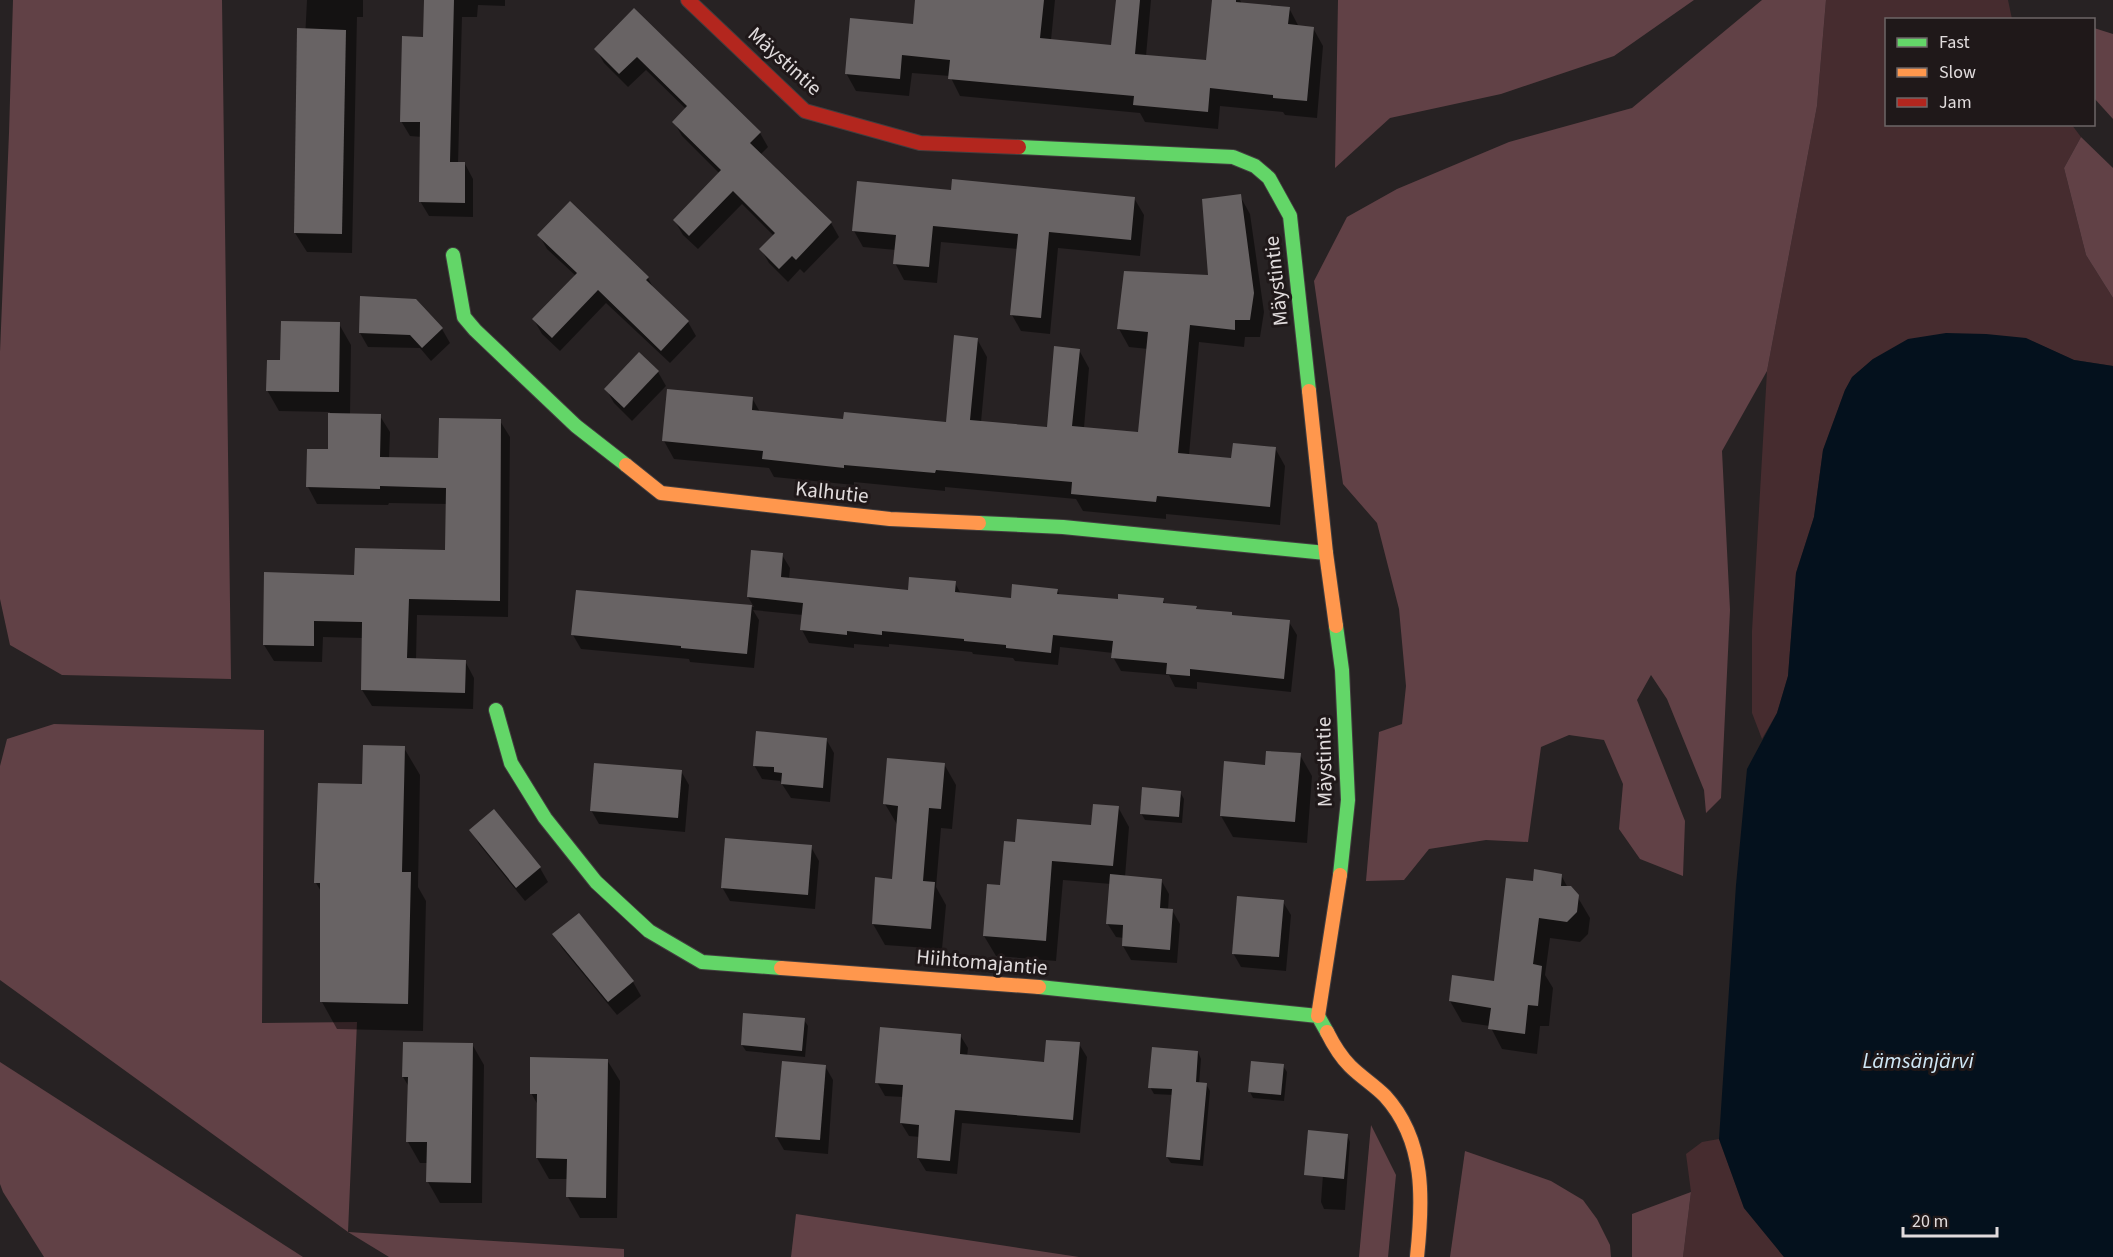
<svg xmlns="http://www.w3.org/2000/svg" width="2113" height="1257" font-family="'Source Sans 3',sans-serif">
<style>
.green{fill:#462c2f}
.forest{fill:#614146}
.water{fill:#04111d}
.shadow{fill:#0007}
.building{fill:#686364}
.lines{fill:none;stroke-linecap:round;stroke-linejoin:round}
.fast-casing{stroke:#423e3f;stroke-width:16}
.slow-casing{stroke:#423e3f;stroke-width:16}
.jam-casing{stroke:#423e3f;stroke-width:16}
.fast{stroke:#63d668;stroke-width:14}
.slow{stroke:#ff974d;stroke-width:14}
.jam{stroke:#b3261e;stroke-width:14}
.labels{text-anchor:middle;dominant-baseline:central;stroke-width:6;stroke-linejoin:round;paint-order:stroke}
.street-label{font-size:21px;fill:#e1dcdd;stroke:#1f1819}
.water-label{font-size:22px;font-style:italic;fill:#d0e8f6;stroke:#1f1819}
</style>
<rect width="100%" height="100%" fill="#272223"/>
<g class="green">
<polygon points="1826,0 2008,0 2012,19 1886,20 1886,124 2072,125 2081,137 2064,168 2086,255 2113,298 2113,366 2074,360 2025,338 1873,359 1853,377 1845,390 1823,450 1814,517 1796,573 1788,676 1777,713 1762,739 1752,713 1752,631 1767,371 1817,106"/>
<polygon points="1719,1139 1744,1208 1784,1257 1683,1257 1691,1192 1686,1154 1702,1142"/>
</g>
<g class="forest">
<polygon points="13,0 222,0 231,679 62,675 10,645 0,599 0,352 9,133"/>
<polygon points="1338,0 1694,0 1614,56 1501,94 1390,118 1335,168"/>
<polygon points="1762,0 1826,0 1817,106 1767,371 1722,451 1730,610 1721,798 1706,813 1704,790 1667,699 1651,675 1637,700 1685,821 1683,876 1640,859 1619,829 1623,784 1604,740 1569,735 1541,747 1528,842 1486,840 1429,849 1404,880 1366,881 1379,732 1402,724 1406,686 1399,609 1377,523 1343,484 1314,281 1347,217 1397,189 1509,142 1632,108"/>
<polygon points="2094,28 2113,34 2113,119 2094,98"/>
<polygon points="2081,137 2113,168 2113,298 2086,255 2064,168"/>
<polygon points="54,724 264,730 262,1023 357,1022 348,1232 624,1249 624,1257 389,1257 348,1232 0,980 0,766 7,739"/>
<polygon points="0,1062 303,1257 44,1257 3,1192 0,1184"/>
<polygon points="1371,1125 1396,1175 1388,1257 1359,1257"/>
<polygon points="1465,1151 1551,1181 1583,1200 1597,1219 1610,1245 1611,1257 1450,1257"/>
<polygon points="1691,1192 1683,1257 1632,1257 1632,1214"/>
<polygon points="796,1214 1079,1257 791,1257"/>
</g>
<polygon class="water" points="1946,333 1986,334 2026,338 2074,360 2113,366 2113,1257 1784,1257 1744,1208 1719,1139 1736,885 1747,769 1777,713 1788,676 1796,573 1814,517 1823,450 1845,390 1852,377 1873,359 1908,339"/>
<g class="shadow">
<polygon points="307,0 363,0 363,17 357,17 352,253 307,252 295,233"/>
<polygon points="426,0 505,0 505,6 478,5 477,17 462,17 458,164 465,164 473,179 473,217 429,216 420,201 422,137 410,136 401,121 425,38"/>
<polygon points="917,0 1055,0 1051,40 1113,46 1117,0 1151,0 1146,56 1208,62 1214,0 1240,0 1242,4 1289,8 1299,27 1313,28 1323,46 1317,118 1285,115 1283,112 1220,106 1218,129 1145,122 1140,113 960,96 950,76 912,73 909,96 856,91 846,73 915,26"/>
<polygon points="634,10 760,133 768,147 760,155 831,223 839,237 804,273 800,269 788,282 769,263 761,249 774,236 742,204 698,249 683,235 675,221 720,174 682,136 674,122 686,109 646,70 628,87 604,63 596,49"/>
<polygon points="952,192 1134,198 1144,215 1140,256 1058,248 1050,334 1021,331 1012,315 1018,249 941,242 937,283 904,280 895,263 896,250 863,247 854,231"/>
<polygon points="1240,196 1250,214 1264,312 1260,337 1245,337 1244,347 1199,342 1189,455 1232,459 1275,448 1285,466 1280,525 1166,514 1166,519 1083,511 1076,499 945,487 945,491 854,482 854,485 774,477 769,468 674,459 664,441 752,398 760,412 844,420 947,423 977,339 987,357 981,422 1049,429 1079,350 1089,368 1084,428 1140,434 1148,349 1129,347 1119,329 1210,277"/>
<polygon points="539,235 648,278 654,289 688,322 696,336 670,363 606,303 560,351 542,334 534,320 576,276 547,249"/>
<polygon points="415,300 442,329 450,343 431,361 420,348 368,347 360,333"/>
<polygon points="339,324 351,345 350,415 380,416 390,432 389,459 440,459 500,421 510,437 508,617 417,615 416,660 465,661 474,678 473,709 372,706 362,690 363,638 323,637 322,662 274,661 264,645 447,551 448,504 389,503 388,505 317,504 308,487 329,451 330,412 279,411 267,390 281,362"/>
<polygon points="658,372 666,386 632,421 614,403 606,389"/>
<polygon points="782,555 790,568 789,579 909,591 955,583 961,594 1012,600 1057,590 1060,595 1119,601 1163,600 1166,605 1196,607 1197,610 1233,616 1289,622 1297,635 1291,692 1197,682 1197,689 1175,687 1169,675 1121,671 1113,657 1113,653 1060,647 1058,665 1015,661 1013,658 973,654 972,652 889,644 889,647 854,644 854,648 809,643 802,630 803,615 753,610 759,620 754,668 690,662 689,659 581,649 573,635 577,591 754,607 748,597"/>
<polygon points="826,739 834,753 830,802 791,798 780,781 762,779 754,765"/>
<polygon points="404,748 420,775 418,887 426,901 423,1031 337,1029 322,1002 322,893 316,883 364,786"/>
<polygon points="1300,755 1312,776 1307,843 1233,837 1221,816 1267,766"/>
<polygon points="944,764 956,785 952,829 941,828 936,887 946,905 942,949 885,945 873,924 893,880 898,826 885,804"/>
<polygon points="681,771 689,785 685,832 599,824 591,810"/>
<polygon points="1180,792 1184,799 1182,823 1145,820 1141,813"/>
<polygon points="1118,807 1129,827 1125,877 1161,880 1169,894 1168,910 1172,910 1180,924 1177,963 1131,960 1123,946 1124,938 1116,937 1107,923 1111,884 1063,880 1056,961 996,956 984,936 1016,843 1092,827"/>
<polygon points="494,811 540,868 548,882 525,901 479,844 471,830"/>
<polygon points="811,847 819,861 815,909 730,901 722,887"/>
<polygon points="1561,875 1568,888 1577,896 1590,918 1588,934 1580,942 1550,938 1545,975 1553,988 1549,1026 1540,1026 1537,1054 1502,1049 1490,1026 1462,1022 1450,1001 1495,983 1535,883"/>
<polygon points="1283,902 1291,915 1286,971 1241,967 1233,953"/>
<polygon points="554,935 633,982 641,996 617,1015 562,948"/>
<polygon points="804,1020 808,1026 805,1057 746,1051 742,1045"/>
<polygon points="960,1035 968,1048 967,1057 1046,1064 1079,1044 1087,1057 1080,1133 962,1123 957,1174 926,1171 918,1158 920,1137 909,1136 901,1123 903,1097 885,1096 877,1082"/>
<polygon points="472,1044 484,1065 482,1203 440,1203 428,1182 428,1163 420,1163 408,1142 409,1087 403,1077"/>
<polygon points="1198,1052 1201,1059 1199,1084 1206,1084 1210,1091 1203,1166 1171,1163 1167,1157 1173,1095 1154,1094 1150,1087"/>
<polygon points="607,1060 620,1081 617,1218 580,1218 568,1197 568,1179 549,1179 537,1158 538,1105 531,1093"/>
<polygon points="825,1066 833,1080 828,1154 784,1150 776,1136"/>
<polygon points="1283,1066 1287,1072 1284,1101 1253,1098 1250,1092"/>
<polygon points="1326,1133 1347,1135 1350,1142 1345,1210 1324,1209 1321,1202"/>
</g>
<g class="building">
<polygon points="424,0 454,0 450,162 465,162 465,203 419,202 420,122 400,122 402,36 423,37"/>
<polygon points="915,0 1044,0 1040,38 1111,45 1116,0 1140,0 1135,54 1206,60 1212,0 1236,0 1236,2 1290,7 1288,24 1314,27 1307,101 1273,98 1273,95 1210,88 1208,112 1133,105 1134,96 948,79 950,60 902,55 900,79 845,74 850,18 913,24"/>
<polygon points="634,8 761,132 750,143 832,222 796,260 792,256 779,269 759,249 775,233 733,191 689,236 673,220 721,170 672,122 687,106 637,57 619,74 594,49"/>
<polygon points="297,28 346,30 342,234 294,233"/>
<polygon points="952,179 1135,197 1131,240 1049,232 1041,318 1010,315 1018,234 933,226 929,267 893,264 896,235 852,231 857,181 951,190"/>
<polygon points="1241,194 1254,293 1250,320 1235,320 1235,330 1190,325 1178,453 1231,458 1233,443 1276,447 1270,507 1157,496 1156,502 1071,494 1072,482 936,470 935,473 844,465 844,468 762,459 763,451 662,441 667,389 753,397 752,410 843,419 844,412 946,422 954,335 978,338 970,420 1047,427 1054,346 1080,349 1072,426 1138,432 1148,332 1117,329 1124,271 1208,275 1202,199"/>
<polygon points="570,201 649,277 646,280 689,321 661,351 598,290 552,338 532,319 577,273 537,235"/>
<polygon points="360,296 416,299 443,328 422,348 410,335 359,333"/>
<polygon points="281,321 340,322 339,392 266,391 267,360 280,360"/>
<polygon points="639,352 659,371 624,408 604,389"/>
<polygon points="328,413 381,414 380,457 438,458 439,418 501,419 500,601 409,599 407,658 466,660 465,693 361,690 362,622 314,621 314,646 263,645 264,572 354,575 355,548 445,550 446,488 380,486 380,489 306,487 307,449 328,449"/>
<polygon points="751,550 783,553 781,577 908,590 909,577 956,581 955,592 1011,598 1012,584 1058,589 1057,594 1118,599 1118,594 1164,598 1163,603 1197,606 1196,609 1232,612 1232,615 1290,620 1284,679 1190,669 1190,676 1166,674 1167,663 1111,658 1113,641 1053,635 1051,653 1006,648 1006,645 964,641 964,639 882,631 882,635 847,631 847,635 800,630 803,603 747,597"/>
<polygon points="576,590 752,605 747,654 681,648 681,646 571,635"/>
<polygon points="756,731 827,738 823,788 781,784 782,773 774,772 774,767 753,766"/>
<polygon points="363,745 405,746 402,872 411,872 408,1004 320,1002 320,883 314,883 318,783 362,784"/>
<polygon points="1266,751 1301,753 1295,822 1220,816 1224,761 1265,765"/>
<polygon points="887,758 945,763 941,809 929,808 923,881 935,882 931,929 872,924 875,877 892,879 898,806 883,804"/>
<polygon points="594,763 682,770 678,818 590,811"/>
<polygon points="1142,787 1181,791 1179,817 1140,814"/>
<polygon points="1093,804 1119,806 1113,866 1052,861 1046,941 983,936 987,884 1000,885 1004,841 1015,842 1017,819 1091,825"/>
<polygon points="494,809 541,867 516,888 469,830"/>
<polygon points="725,838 812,845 808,895 721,888"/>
<polygon points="1534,869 1562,874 1561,886 1571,886 1579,895 1577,912 1567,922 1539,918 1533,964 1542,966 1538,1006 1528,1005 1525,1034 1488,1029 1491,1008 1449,1001 1452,975 1494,981 1506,878 1533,881"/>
<polygon points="1110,874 1162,879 1160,908 1173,909 1170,950 1122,946 1123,925 1106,924"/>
<polygon points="1237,896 1284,900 1279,957 1232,954"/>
<polygon points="579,913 634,981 608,1002 552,934"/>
<polygon points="743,1013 805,1018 802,1051 741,1045"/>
<polygon points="880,1027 961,1034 960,1054 1044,1062 1046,1040 1080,1042 1073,1120 955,1110 950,1161 917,1158 919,1125 900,1123 903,1085 875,1083"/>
<polygon points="403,1042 473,1043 471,1183 426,1182 427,1142 406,1142 408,1077 402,1077"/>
<polygon points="1152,1047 1198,1051 1196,1082 1207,1083 1200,1160 1166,1157 1172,1089 1148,1088"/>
<polygon points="530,1057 608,1059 606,1198 566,1197 567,1159 536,1158 537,1094 530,1094"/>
<polygon points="782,1061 826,1065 820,1140 775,1137"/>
<polygon points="1251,1061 1284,1064 1281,1095 1248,1092"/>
<polygon points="1308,1130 1348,1134 1344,1179 1304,1175"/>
</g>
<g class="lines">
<defs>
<g id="fast">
<polyline points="1019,147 1233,157 1255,166 1269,178 1290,216 1309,391"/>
<polyline points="453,255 464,317 475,330 576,426 626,465"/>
<polyline points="979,523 1063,527 1326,553"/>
<polyline points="1336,626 1342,670 1348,800 1340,875"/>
<polyline points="496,710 511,763 545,818 596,882 649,931 702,962 781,968"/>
<polyline points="1039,987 1318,1016 1327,1032"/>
</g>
<g id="slow">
<polyline points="1309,391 1326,553 1336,626"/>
<polyline points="626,465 661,493 890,519 979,523"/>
<polyline points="781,968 1039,987"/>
<polyline points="1318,1016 1340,875"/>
<path d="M1327 1032C1333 1044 1340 1056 1350 1066 1361 1077 1374 1085 1385 1096 1426 1141 1423 1201 1417 1257"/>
</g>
<polyline id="jam" points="688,0 805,111 920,143 1019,147"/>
</defs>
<use href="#fast" class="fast-casing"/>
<use href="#slow" class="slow-casing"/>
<use href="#jam" class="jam-casing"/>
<use href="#fast" class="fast"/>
<use href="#slow" class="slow"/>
<use href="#jam" class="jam"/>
</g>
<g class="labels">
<g class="street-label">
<text transform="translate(785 61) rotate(42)">Mäystintie</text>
<text transform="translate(1276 281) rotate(-96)">Mäystintie</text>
<text transform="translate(832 492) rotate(6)">Kalhutie</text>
<text transform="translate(1324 762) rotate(-91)">Mäystintie</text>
<text transform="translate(982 962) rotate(5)">Hiihtomajantie</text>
</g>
<g class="water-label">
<text x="1918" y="1061">Lämsänjärvi</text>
</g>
</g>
<rect x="1885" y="18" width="210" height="108" fill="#1f1819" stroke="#6d6667" stroke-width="1.5"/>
<rect x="1897" y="38" width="30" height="9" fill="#63d668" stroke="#6d6667" stroke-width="1.5"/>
<text x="1939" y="48" font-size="18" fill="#e1dcdd">Fast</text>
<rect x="1897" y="68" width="30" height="9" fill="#ff974d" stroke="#6d6667" stroke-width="1.5"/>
<text x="1939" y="78" font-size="18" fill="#e1dcdd">Slow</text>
<rect x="1897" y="98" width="30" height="9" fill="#b3261e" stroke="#6d6667" stroke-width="1.5"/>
<text x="1939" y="108" font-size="18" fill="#e1dcdd">Jam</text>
<path d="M1903 1227v9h94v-9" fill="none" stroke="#e1dcdd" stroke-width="3"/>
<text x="1912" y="1227" font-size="18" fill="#e1dcdd" stroke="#1f1819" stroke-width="4.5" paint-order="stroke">20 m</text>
</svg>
